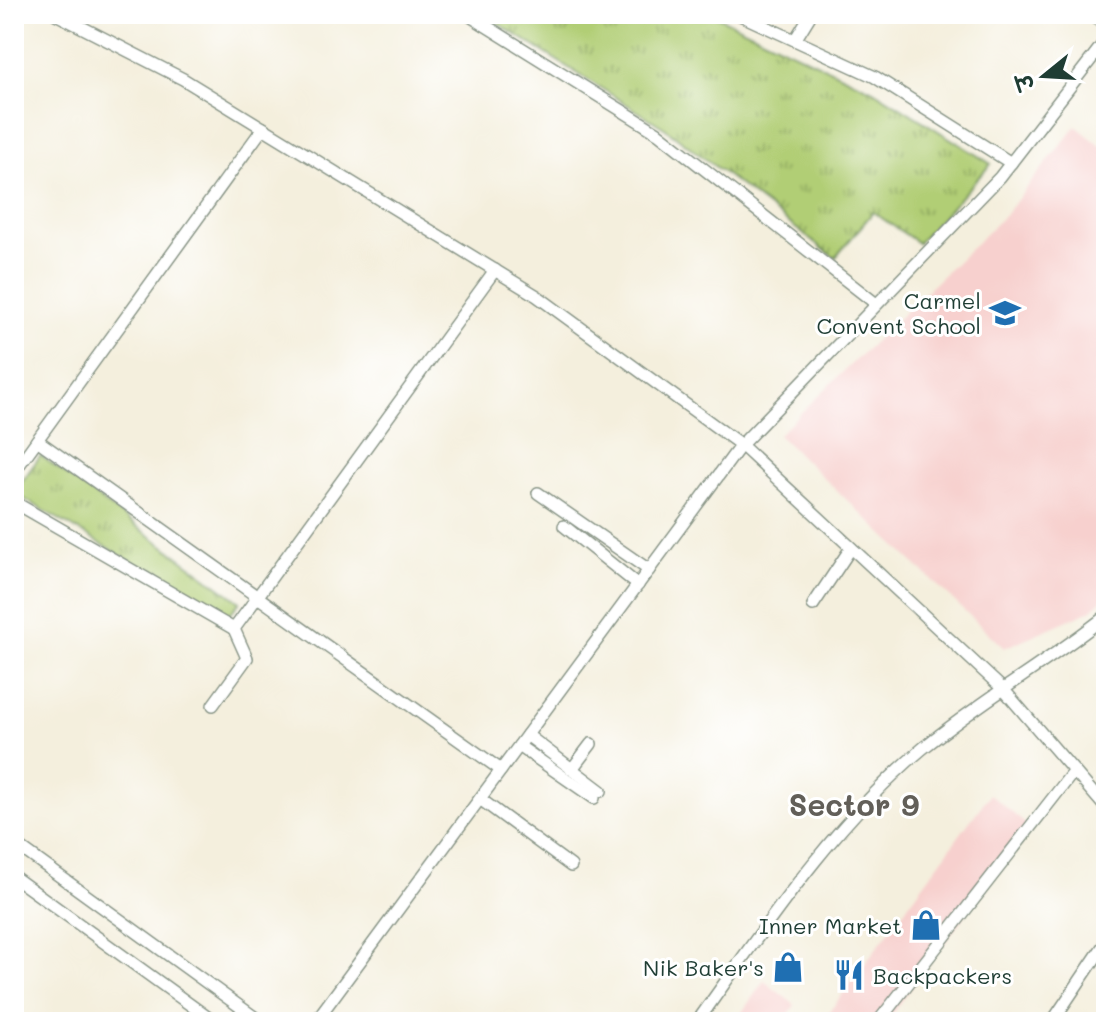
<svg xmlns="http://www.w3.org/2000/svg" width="1120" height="1036" font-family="Mali,'Playpen Sans Deva',sans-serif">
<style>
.built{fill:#f7d0ce}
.park{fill:url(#park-tufts);stroke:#688654;stroke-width:2}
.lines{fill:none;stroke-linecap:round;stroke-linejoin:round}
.minor-casing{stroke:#8a9688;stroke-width:14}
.minor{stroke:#fff;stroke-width:11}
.labels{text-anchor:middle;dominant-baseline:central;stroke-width:6;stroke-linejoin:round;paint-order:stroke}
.poi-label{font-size:22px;fill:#1f3d34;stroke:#fff;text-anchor:end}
.district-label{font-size:30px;font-weight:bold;fill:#625f59;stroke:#fff}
</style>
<defs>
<pattern id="park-tufts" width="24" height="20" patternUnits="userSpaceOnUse" patternTransform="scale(2)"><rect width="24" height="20" fill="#b1ce75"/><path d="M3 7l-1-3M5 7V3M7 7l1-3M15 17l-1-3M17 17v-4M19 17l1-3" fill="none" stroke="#8fa861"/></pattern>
</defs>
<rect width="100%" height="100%" fill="#fff"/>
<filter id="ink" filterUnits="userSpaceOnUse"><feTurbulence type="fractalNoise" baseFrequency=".0125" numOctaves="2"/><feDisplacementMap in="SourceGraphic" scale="16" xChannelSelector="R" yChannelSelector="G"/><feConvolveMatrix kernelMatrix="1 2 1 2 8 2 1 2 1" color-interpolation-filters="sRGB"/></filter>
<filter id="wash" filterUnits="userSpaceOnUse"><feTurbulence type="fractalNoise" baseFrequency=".006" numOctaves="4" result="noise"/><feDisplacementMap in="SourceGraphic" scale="32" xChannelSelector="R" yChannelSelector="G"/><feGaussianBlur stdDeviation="1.8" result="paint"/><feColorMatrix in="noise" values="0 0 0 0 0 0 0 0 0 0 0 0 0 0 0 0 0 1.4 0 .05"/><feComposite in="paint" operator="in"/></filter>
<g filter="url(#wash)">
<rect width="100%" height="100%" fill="#f4efdd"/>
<g class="built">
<polygon points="1076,126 1106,150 1106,413 1102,421 1106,426 1106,596 1091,610 1004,648 778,435 1006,214"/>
<polygon points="990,794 1030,828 886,1022 822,1022"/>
<polygon points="764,981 795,1005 784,1022 735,1022"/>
</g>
<g class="park">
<polygon points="483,14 712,14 873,90 991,164 918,243 873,212 835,258 666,129"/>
<polygon points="40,456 41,456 240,602 227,617 14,493"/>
</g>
</g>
<g filter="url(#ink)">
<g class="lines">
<defs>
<g id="minor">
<polyline points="56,14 183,79 537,296 741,445 1004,690 1106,808"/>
<polyline points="467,14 658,133 875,303"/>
<polyline points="738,14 875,77 1011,163"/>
<polyline points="1092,14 1106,26"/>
<polyline points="795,40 811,14"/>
<polyline points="37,440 501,770"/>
<polyline points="14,472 263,128"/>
<polyline points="538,493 649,570"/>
<polyline points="14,502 234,629 495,270"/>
<polyline points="564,526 638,585"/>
<polyline points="813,605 851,548"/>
<polyline points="213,705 247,658 234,629"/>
<polyline points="527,735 601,791"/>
<polyline points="519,746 594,798"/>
<polyline points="572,769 591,744"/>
<polyline points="480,799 571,866"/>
<polyline points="14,843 261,1022"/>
<polyline points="14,877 214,1022"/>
<polyline points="315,1022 741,445 1000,177 1106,40"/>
<path d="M697 1022C765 927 832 825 922 749 980 701 1047 663 1106 616"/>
<polyline points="878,1022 1074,771"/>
<polyline points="1052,1022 1106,942"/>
</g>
</defs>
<use href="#minor" class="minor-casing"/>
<use href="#minor" class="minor"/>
</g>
</g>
<defs>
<symbol id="school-bare" viewBox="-9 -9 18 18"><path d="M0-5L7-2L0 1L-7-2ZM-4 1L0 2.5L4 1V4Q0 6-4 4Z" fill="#1f6fb2" stroke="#fff" stroke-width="2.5" paint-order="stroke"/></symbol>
<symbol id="shop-bare" viewBox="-9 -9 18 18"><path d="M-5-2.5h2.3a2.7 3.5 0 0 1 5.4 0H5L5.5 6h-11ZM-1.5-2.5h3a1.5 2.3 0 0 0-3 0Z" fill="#1f6fb2" stroke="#fff" stroke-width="2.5" paint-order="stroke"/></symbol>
<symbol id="restaurant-bare" viewBox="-9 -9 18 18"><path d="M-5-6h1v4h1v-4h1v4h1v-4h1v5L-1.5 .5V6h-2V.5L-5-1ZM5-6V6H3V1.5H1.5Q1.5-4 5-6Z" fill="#1f6fb2" stroke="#fff" stroke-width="2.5" paint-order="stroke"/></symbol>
</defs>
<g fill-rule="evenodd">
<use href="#school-bare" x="983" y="291" width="44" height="44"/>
<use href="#shop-bare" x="904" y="903" width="44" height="44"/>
<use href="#shop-bare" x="766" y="945" width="44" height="44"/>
<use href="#restaurant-bare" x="827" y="953" width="44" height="44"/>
</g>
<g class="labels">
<g class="poi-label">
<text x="981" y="300">Carmel<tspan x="981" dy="25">Convent School</tspan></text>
<text x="902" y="925">Inner Market</text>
<text x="764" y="967">Nik Baker's</text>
<text x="873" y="975" text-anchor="start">Backpackers</text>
</g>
<g class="district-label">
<text x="854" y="804">Sector 9</text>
</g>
</g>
<rect width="1120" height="1036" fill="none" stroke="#fff" stroke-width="48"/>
<g transform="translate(1044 76) rotate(252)" stroke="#ffffff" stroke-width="6" paint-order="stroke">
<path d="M0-6L14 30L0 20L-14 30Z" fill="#1f3d34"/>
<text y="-12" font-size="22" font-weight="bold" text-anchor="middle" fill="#1f3d34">उ</text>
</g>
</svg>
